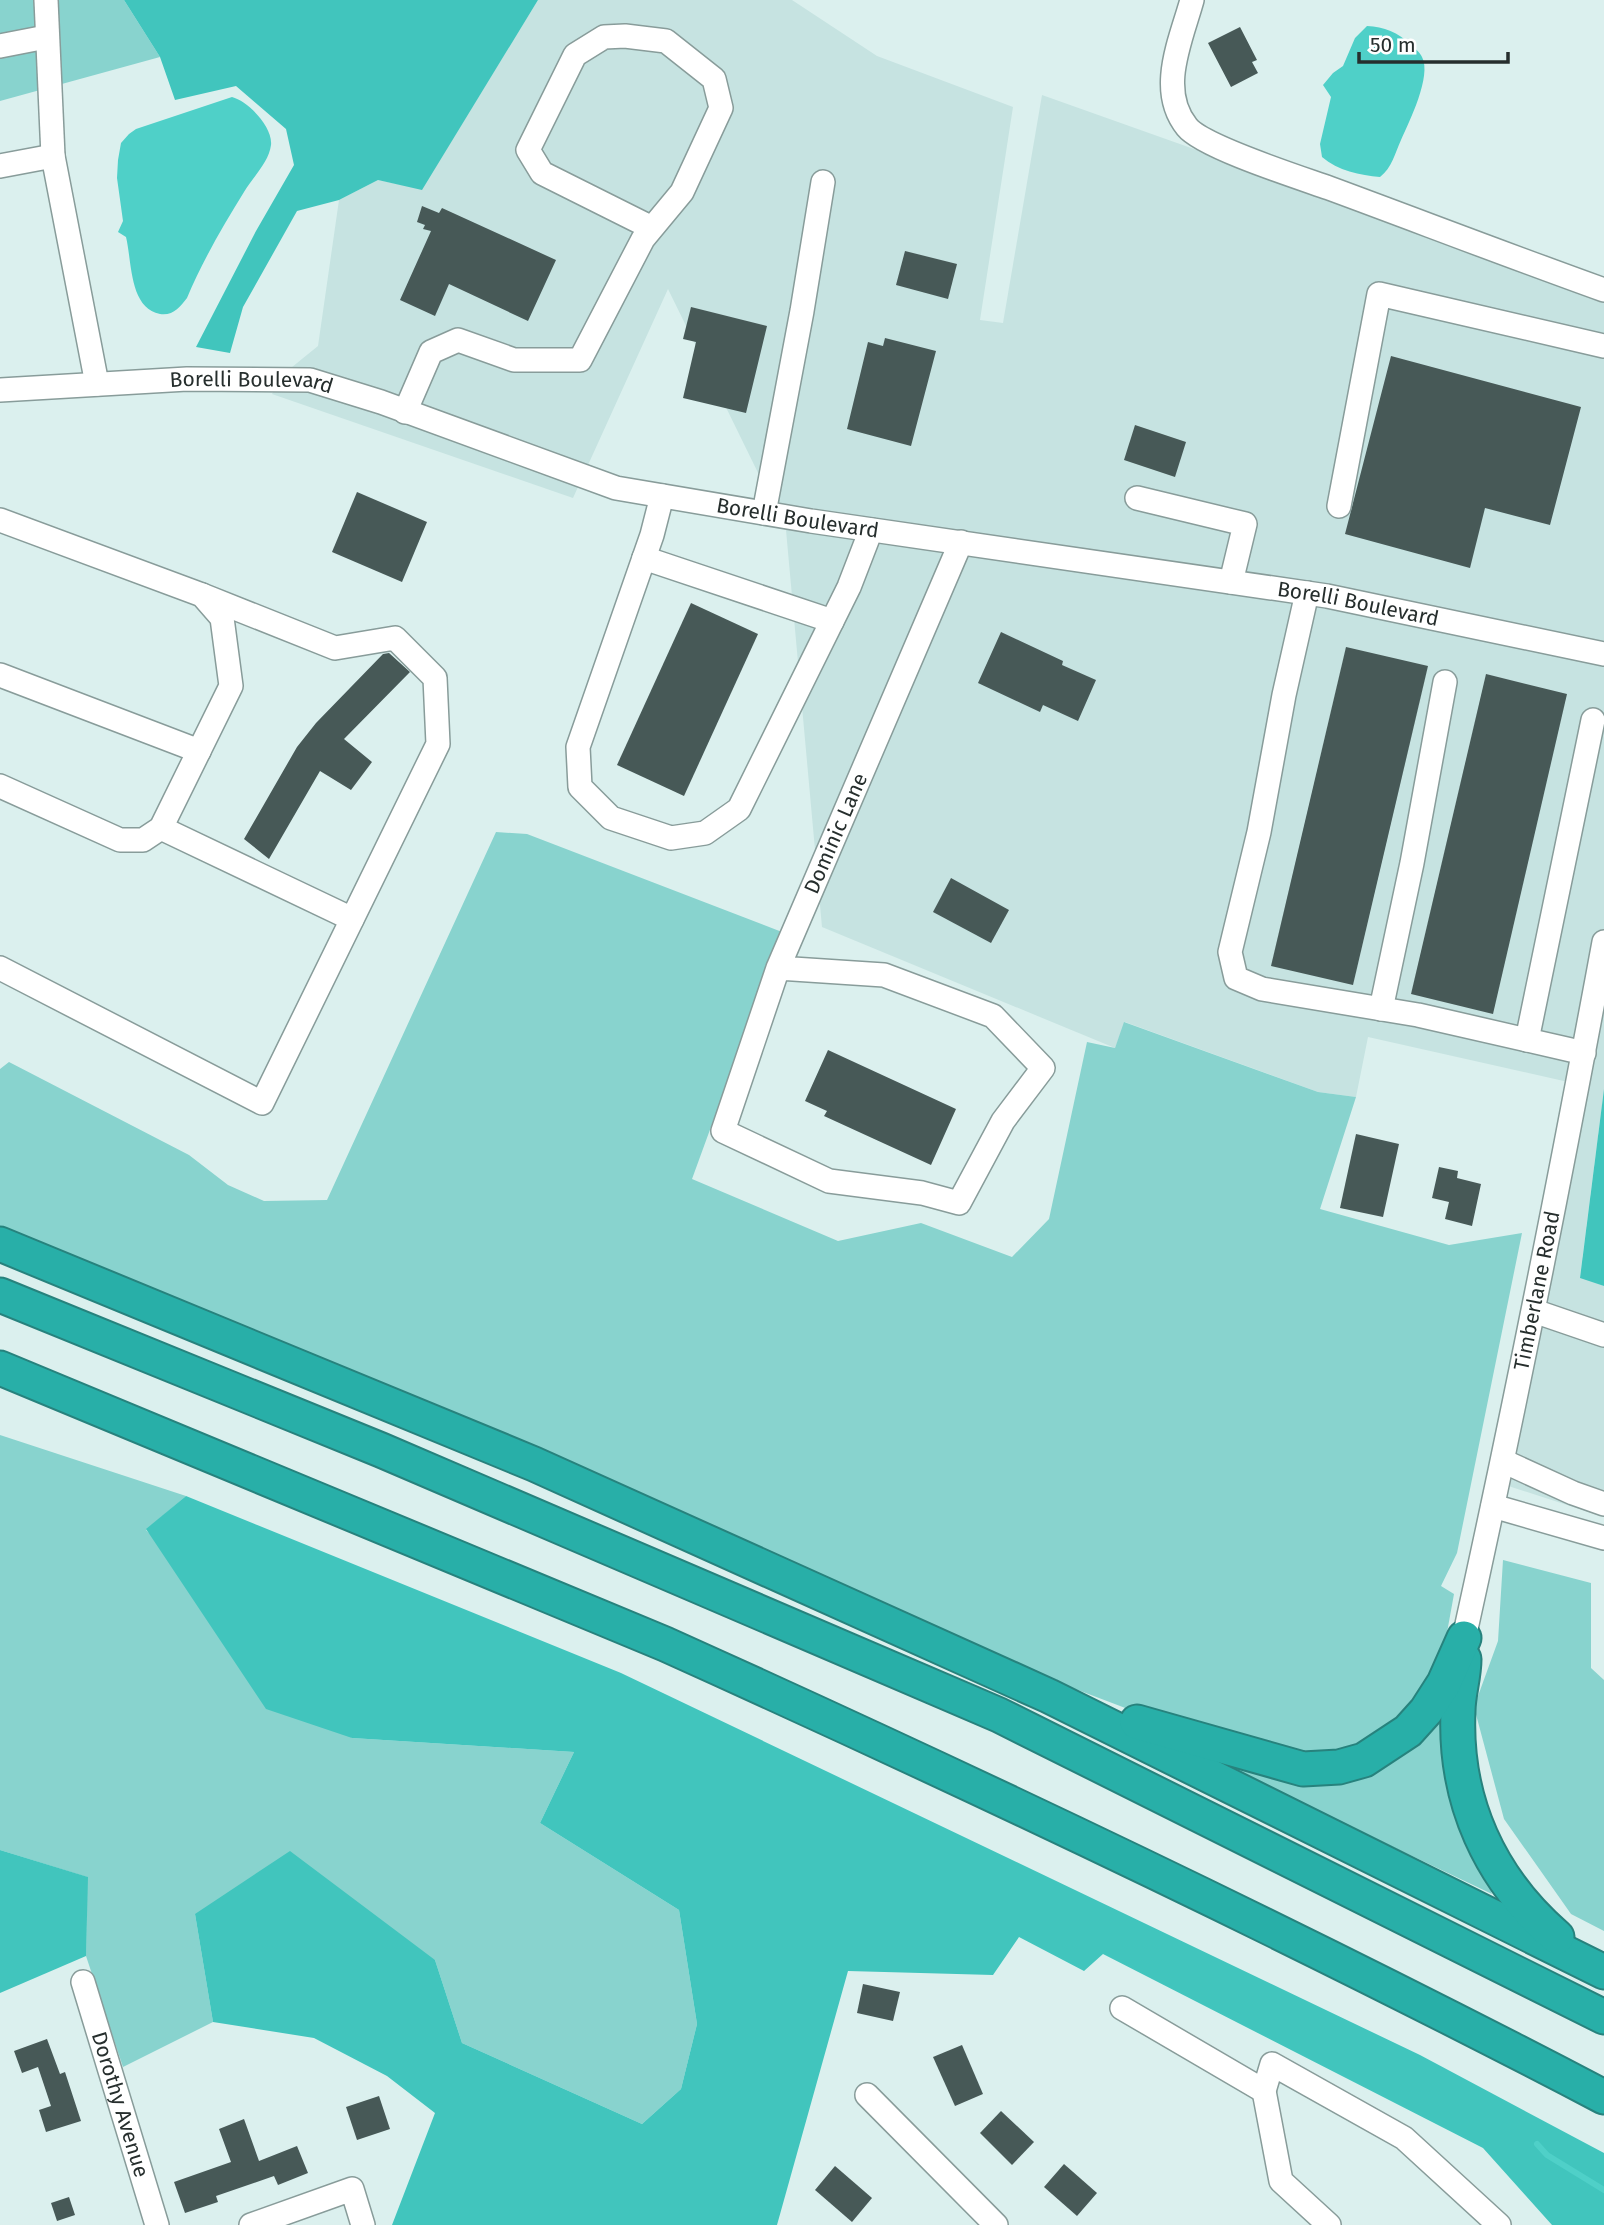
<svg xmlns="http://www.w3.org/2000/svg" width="1604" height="2225" font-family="'Fira Sans',sans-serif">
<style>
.built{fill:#c6e3e1}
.green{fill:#88d3ce}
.forest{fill:#41c5bd}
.water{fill:#4fd0c8}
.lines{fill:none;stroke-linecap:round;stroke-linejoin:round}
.stream{stroke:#4fd0c8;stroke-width:6}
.building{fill:#475957}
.minor-casing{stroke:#889c9a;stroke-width:26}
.highway-casing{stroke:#27827d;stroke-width:37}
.minor{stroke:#fff;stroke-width:23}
.highway{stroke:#28afa8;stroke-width:33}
.labels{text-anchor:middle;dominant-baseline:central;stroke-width:7;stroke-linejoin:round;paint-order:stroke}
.street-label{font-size:21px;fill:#262e2d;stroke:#fff}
</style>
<rect width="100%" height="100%" fill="#dbf0ee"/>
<polygon class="built" points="538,0 792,0 877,56 1013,107 980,320 1003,323 1042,95 1604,295 1604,1089 1580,1277 1604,1286 1604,1517 1496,1482 1577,1084 1368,1037 1356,1097 1318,1092 1125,1022 1115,1048 822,927 786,530 668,289 573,498 272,394 281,376 318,346 339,200 378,180 422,189"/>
<g class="green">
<polygon points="0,0 124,0 160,57 0,101"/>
<polygon points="496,832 527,834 782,932 692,1179 838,1241 921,1223 1012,1257 1049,1219 1087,1042 1115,1048 1124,1022 1318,1092 1356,1097 1320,1209 1449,1245 1522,1233 1457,1553 1441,1586 1454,1594 1442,1660 1413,1714 1343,1753 1300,1758 1178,1728 1012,1665 0,1231 0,1069 9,1062 189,1155 228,1185 264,1201 327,1200"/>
<polygon points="0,1435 186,1496 146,1530 352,1738 574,1752 540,1823 679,1910 697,2024 681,2089 642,2124 462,2043 435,1960 195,1914 213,2022 123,2067 86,1956 87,1877 0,1850"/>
<polygon points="1503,1560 1591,1583 1591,1668 1604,1680 1604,1931 1571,1914 1504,1819 1474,1707 1498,1641"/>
<polygon points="1444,1715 1447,1793 1492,1894 1227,1768 1375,1773"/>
</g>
<g class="forest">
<polygon points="124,0 538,0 422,190 378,180 339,200 297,211 243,307 230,353 196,347 256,231 294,165 286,129 236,86 175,100 160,57"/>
<polygon points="1604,1089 1604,1286 1580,1278"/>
<polygon points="186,1496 621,1673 1420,2055 1604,2153 1604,2225 1552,2225 1483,2148 1103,1954 1084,1971 1019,1937 993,1975 848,1971 777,2225 392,2225 435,2113 387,2076 314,2038 213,2022 195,1914 290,1851 435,1960 462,2043 642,2124 681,2089 697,2024 679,1910 540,1823 574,1752 352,1738 266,1709 146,1529"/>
<polygon points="0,1850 88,1877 86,1956 0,1993"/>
</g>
<g class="water">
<path d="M1367 26C1384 27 1398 32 1411 45 1414 48 1420 52 1422 57 1432 76 1409 122 1401 140 1395 153 1392 168 1380 177 1360 175 1338 171 1322 157L1320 144 1331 97 1323 85 1333 73 1343 66 1355 38Z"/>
<path d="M232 97C248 101 273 127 271 145 269 162 253 177 244 192 224 224 202 262 187 298 180 307 173 316 160 314 129 308 132 261 126 237L118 232 123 221 117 178 118 160 121 143 129 134 136 129Z"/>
</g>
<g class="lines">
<polyline class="stream" points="1537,2144 1547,2155 1604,2190"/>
</g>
<g class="building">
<polygon points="1240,27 1257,60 1252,62 1258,73 1231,87 1208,43"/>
<polygon points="422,206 439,213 442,208 556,260 528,321 449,284 435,316 400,300 431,231 423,229 425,225 417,222"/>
<polygon points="905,251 957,264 948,299 896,285"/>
<polygon points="691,307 767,326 746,413 683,398 696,342 683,339"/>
<polygon points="885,338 936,351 911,446 847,429 868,342 883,346"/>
<polygon points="1391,356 1581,407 1550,525 1485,508 1470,568 1345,534"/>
<polygon points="1135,425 1186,442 1175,477 1124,460"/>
<polygon points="357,492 427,522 402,582 332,552"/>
<polygon points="691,603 758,634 684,796 617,765"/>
<polygon points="1001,632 1063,661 1062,665 1096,680 1078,721 1043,705 1040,712 978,683"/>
<polygon points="1346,647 1428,666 1353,985 1271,966"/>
<polygon points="389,653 410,672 344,739 372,762 351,790 320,771 269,859 244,839 297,747 316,723 383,654"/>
<polygon points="1486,674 1567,694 1493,1014 1411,994"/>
<polygon points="951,878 1009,910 991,943 933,912"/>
<polygon points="828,1050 956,1109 931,1165 824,1116 827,1111 805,1101"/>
<polygon points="1356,1134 1399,1144 1383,1217 1340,1208"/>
<polygon points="1439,1167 1458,1171 1457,1178 1481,1184 1472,1226 1445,1219 1449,1202 1432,1198"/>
<polygon points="863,1984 900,1992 893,2021 857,2013"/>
<polygon points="47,2039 60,2074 65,2072 81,2121 46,2132 39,2110 51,2106 38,2067 22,2073 14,2051"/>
<polygon points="962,2045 983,2094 955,2106 933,2057"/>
<polygon points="379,2096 390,2129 357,2140 346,2107"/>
<polygon points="1001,2111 1034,2142 1012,2165 980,2133"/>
<polygon points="244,2119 259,2161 297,2146 308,2173 278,2185 274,2176 216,2196 218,2202 185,2213 174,2182 231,2162 219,2129"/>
<polygon points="1064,2164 1097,2193 1077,2216 1044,2187"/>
<polygon points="835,2166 872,2198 852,2222 815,2190"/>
<polygon points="69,2197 75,2215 57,2221 51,2203"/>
</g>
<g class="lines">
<defs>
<g id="minor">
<polyline points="46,0 53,156"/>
<path d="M1192 0C1181 40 1157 90 1187 127 1203 147 1301 178 1329 188 1421 222 1512 257 1604 290"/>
<polyline points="0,46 46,37"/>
<polyline points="0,166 53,156 97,384"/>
<path id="s1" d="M0 390 187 379 310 380 381 402 616 488 811 521 1327 596 1604 654"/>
<polyline points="405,412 431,352 458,340 514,360 580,360 643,239 682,192 721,108 714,79 666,41 625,36 604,37 575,55 528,150 542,173 652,228"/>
<polyline points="662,496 652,535 578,747 580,787 611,818 671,838 705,833 739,809 849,587 871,530"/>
<polyline points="1137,498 1245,524 1231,582"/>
<polyline points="1339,506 1379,294 1604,346"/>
<polyline points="764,513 802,311 823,182"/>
<polyline points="0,520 202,595 222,618 231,686 161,828 143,840 120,840 0,786"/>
<polyline points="644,558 832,621"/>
<polyline points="1307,593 1284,695 1259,832 1230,952 1236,978 1262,989 1418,1015 1584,1053"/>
<polyline points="0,675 199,751"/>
<polyline points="161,828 352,919"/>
<polyline points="0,968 262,1103 438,744 435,678 395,638 335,648 202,595"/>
<path id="s2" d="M778 968 884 975 993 1016 1043 1068 1003 1121 959 1203 922 1193 829 1181 723 1131 778 968 961 542"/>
<polyline points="1381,1009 1412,863 1445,682"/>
<polyline points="1527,1040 1593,720"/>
<polyline points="1534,1311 1604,1335"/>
<polyline points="1503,1461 1573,1493 1604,1504"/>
<polyline points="1493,1506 1604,1538"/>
<path id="s3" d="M1464 1638C1515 1407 1561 1175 1604 942"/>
<path id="s4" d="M83 1982 157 2225"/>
<polyline points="1122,2008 1264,2091 1272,2064 1404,2138 1499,2225"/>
<polyline points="1264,2091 1281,2181 1329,2225"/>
<polyline points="867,2095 996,2225"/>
<polyline points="251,2225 352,2189 363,2225"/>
</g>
<g id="highway">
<polyline points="0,1244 534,1464 1049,1696 1604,1972"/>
<polyline points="0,1295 381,1450 999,1715 1604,2017"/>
<path d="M0 1368 665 1644C982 1787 1296 1936 1604 2097"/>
<path d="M1464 1659C1464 1677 1458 1694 1458 1711 1454 1801 1490 1879 1557 1937"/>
<polyline points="1137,1722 1303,1769 1339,1767 1364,1760 1408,1731 1426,1711 1444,1683 1464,1638"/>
</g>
</defs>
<use href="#minor" class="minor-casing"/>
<use href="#highway" class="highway-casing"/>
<use href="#minor" class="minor"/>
<use href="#highway" class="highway"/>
</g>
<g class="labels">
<g class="street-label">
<text stroke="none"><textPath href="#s1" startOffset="252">Borelli Boulevard</textPath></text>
<text stroke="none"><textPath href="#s1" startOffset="819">Borelli Boulevard</textPath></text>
<text stroke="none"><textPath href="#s1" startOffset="1386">Borelli Boulevard</textPath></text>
<text stroke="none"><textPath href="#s2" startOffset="1022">Dominic Lane</textPath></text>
<text stroke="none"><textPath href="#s3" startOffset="355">Timberlane Road</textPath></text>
<text stroke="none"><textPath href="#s4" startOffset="128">Dorothy Avenue</textPath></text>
</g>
</g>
<path d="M1359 52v10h149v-10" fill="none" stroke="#262e2d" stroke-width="3.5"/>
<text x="1370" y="52" font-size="21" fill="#262e2d" stroke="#ffffff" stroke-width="5" paint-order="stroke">50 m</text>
</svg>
